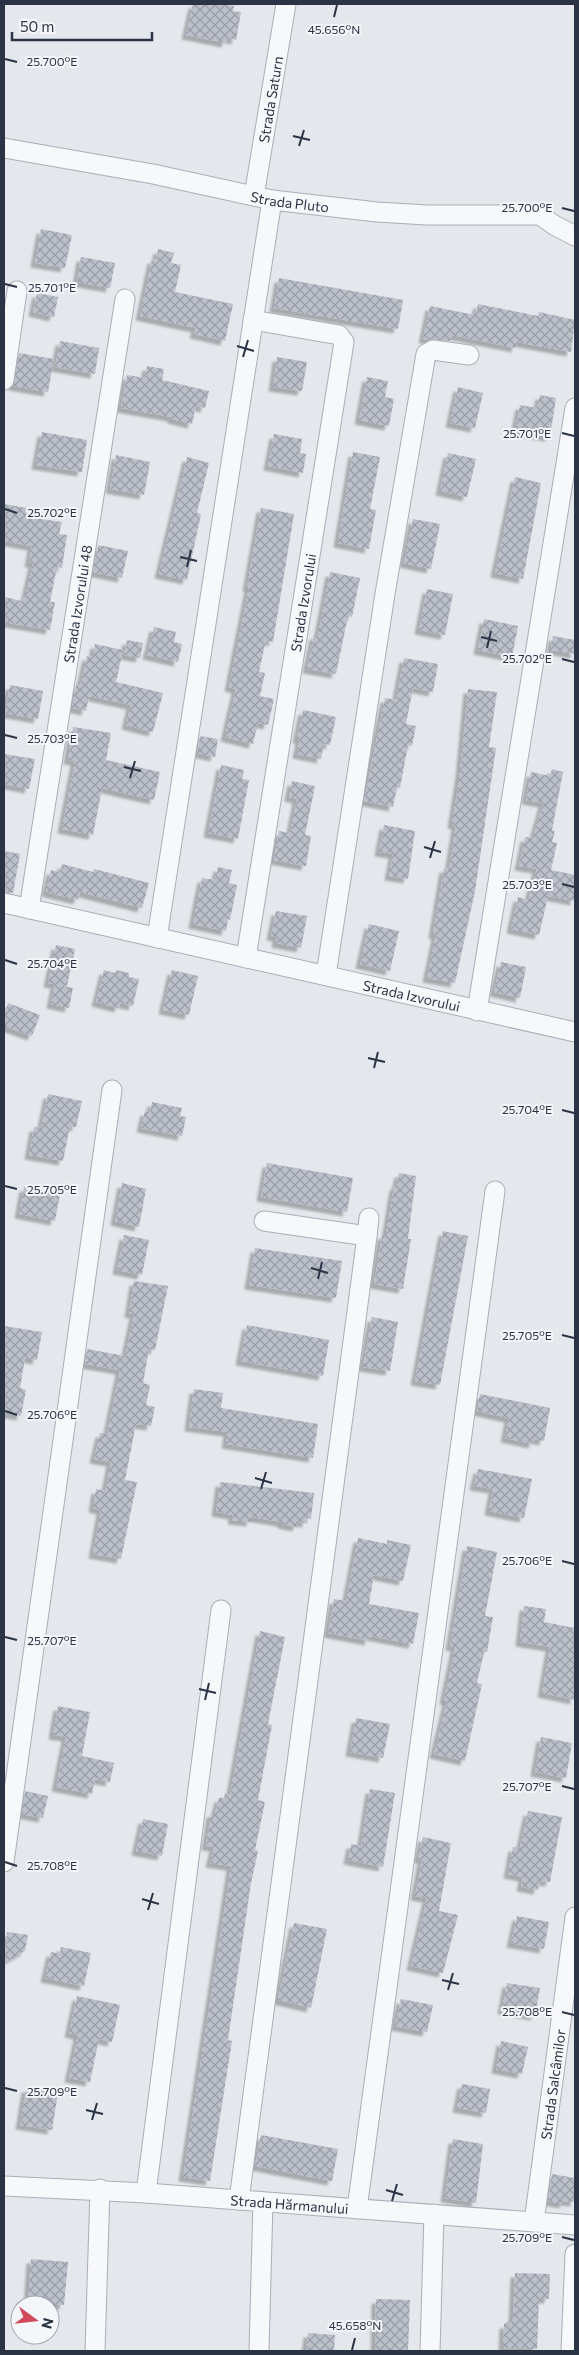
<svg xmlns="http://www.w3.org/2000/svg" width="579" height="2355" font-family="Commissioner,sans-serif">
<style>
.building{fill:url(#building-cross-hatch);filter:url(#shadow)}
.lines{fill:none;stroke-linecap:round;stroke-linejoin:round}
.street-casing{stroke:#a9aeb7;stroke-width:21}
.street{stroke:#f7f8fa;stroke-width:19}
.ticks{fill:none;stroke:#2b3445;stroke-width:2}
.labels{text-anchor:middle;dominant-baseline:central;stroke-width:4;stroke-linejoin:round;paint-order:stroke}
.street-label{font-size:14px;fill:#2b3445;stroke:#f4f6f9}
.ticks-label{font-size:12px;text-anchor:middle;fill:#2b3445;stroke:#f4f6f9;stroke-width:4;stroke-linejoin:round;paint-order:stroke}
</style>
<defs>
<pattern id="building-cross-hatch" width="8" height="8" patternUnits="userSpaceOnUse" patternTransform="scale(1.25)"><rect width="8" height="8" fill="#bbc0ca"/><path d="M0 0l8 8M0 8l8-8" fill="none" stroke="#989da6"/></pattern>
<filter id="shadow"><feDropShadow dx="-4.5" dy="4.5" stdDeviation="1" flood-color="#0004"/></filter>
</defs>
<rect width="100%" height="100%" fill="#e4e7ec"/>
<g class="building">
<polygon points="193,4 222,4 234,6 233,11 241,12 236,40 227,38 226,43 186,35"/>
<polygon points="41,229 72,235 65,268 35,263"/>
<polygon points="158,249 174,253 171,263 181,265 175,292 233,304 225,341 194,334 196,328 140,316 152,259 156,260"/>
<polygon points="81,257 115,263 110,288 77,282"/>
<polygon points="279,278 403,300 398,329 274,308"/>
<polygon points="37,293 58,297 54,317 33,312"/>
<polygon points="478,304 538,316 539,312 575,320 571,352 517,342 516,348 452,335 450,341 423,339 430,306 475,315"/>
<polygon points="60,341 99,348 95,374 55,367"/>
<polygon points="19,353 54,359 48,392 13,386"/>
<polygon points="277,357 307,362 302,391 273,387"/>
<polygon points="147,366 164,369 162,380 209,391 205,408 196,406 192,424 172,419 172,417 121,408 127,375 145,378"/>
<polygon points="367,377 388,381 385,397 394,399 389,426 359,420"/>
<polygon points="458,387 483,393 475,428 450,423"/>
<polygon points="540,395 556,398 550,437 515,431 520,405 537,408"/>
<polygon points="42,432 87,440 82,472 36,465"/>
<polygon points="274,434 302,439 300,453 306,454 303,473 268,466"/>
<polygon points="353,452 380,457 370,509 376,510 369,549 338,543"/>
<polygon points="448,453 476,459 467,497 440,491"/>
<polygon points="116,455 150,462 144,495 110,489"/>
<polygon points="187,457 209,463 197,513 201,514 187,580 159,574"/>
<polygon points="515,477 541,483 523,579 495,573"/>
<polygon points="4,504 27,508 26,517 62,522 59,534 67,535 62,568 57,567 50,602 55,602 50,630 4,622 4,597 22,601 22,597 25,598 33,563 29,563 32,546 4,541"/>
<polygon points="261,508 294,514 273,642 266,640 259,672 265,673 260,696 274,699 268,725 258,723 253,744 225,737 236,689 229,687 249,587 247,587"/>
<polygon points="413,519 440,524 431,569 404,563"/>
<polygon points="98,545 128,551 122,578 93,572"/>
<polygon points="330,572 360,578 352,617 348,616 336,674 307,669 314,635 318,636"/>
<polygon points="427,589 453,594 445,635 419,630"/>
<polygon points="484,619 518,626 512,657 478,650"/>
<polygon points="154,627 176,632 174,642 182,644 178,662 147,655"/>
<polygon points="553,636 575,640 575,654 551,650"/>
<polygon points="127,640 143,643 140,658 124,655"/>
<polygon points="95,644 123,650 116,682 163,693 153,732 126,725 131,705 89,696 86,711 72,708 76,685 80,686 87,656 93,657"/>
<polygon points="404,658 438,664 433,692 413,688 406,724 416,726 412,746 408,745 400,788 397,787 393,807 364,801 385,698 396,700"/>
<polygon points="10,685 43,691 38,719 5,713"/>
<polygon points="468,689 497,692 489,747 496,748 475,891 455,983 427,978 436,935 433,934 444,868 449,869 456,825 452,824 460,773"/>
<polygon points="303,710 336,717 330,745 324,744 321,759 297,754 300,739 297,739"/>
<polygon points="73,727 111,733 106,760 160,772 154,800 102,788 93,835 62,829 75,761 68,760"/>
<polygon points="200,736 218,739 215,757 197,753"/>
<polygon points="4,754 35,759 29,789 4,784"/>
<polygon points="221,765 244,770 242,779 249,780 238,839 208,833"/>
<polygon points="552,769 563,772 552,830 555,831 552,842 557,843 551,870 575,875 575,901 548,896 539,935 511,929 518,897 528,900 537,869 519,866 525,837 533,838 543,803 526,800 531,772 550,776"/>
<polygon points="292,781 315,786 305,835 311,836 306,866 274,860 279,831 290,833 297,799 289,797"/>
<polygon points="384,825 415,831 408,879 389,876 393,854 379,852"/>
<polygon points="4,851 20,854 13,893 4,892"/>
<polygon points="62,864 93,872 94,869 149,883 142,908 80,892 78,900 46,892 51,870 60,872"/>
<polygon points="218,867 232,870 229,883 237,885 230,920 228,919 226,931 193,924 202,878 215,880"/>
<polygon points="276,911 307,916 301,948 276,943 277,937 271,936"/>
<polygon points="369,924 399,931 390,971 360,964"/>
<polygon points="56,945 75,949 67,986 48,983"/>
<polygon points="501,962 526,967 520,998 494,992"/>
<polygon points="104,970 115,973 116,970 129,973 129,977 139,979 133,1006 120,1003 119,1008 96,1002"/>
<polygon points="172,970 198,976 189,1015 163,1010"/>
<polygon points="55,984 73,988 69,1008 51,1004"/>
<polygon points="8,1003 40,1015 32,1036 4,1026 4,1015"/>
<polygon points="48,1094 82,1101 76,1127 70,1126 63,1161 29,1155 34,1127 41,1128"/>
<polygon points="152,1102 182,1108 180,1116 186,1117 182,1136 141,1128 145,1111 150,1112"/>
<polygon points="267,1163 353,1178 347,1212 261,1197"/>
<polygon points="399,1173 416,1176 408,1239 411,1239 403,1289 374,1284 382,1235 386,1235 394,1186 396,1186"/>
<polygon points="122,1183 146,1189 139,1227 115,1221"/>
<polygon points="24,1187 60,1194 55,1221 19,1214"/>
<polygon points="443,1231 468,1236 440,1385 415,1381"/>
<polygon points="124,1235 149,1240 142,1275 117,1270"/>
<polygon points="255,1248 342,1261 336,1298 249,1285"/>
<polygon points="134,1281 168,1286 155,1350 149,1349 143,1383 150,1385 146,1405 155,1407 151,1426 136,1424 125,1480 137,1482 121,1559 93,1554 101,1510 93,1508 96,1489 105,1491 111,1462 94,1459 100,1433 107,1434 120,1370 85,1364 87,1349 125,1356 134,1314 129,1313"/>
<polygon points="372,1317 398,1322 390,1371 363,1367"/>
<polygon points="247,1325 329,1340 323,1376 240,1361"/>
<polygon points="4,1326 42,1332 37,1360 25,1358 20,1388 26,1390 21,1416 4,1413"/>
<polygon points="194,1389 223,1393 221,1408 318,1424 313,1458 226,1444 228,1432 189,1427"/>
<polygon points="480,1394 550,1408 544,1441 534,1439 533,1444 505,1438 509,1418 477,1411"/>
<polygon points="478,1469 532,1479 524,1518 489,1511 493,1489 474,1486"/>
<polygon points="220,1482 314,1493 311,1519 307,1518 307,1523 298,1522 297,1527 282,1524 282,1522 251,1517 251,1522 232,1520 233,1515 216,1512"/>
<polygon points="358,1538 387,1544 387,1540 411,1545 403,1581 374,1575 369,1604 419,1613 413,1644 370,1636 369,1641 328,1633 334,1599 346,1601"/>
<polygon points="467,1546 497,1552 485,1616 493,1617 487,1652 484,1652 477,1683 482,1684 465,1761 434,1754 447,1701 444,1700 455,1647 450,1646"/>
<polygon points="524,1606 546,1609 544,1622 575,1628 575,1700 542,1693 550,1647 520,1642"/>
<polygon points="260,1631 285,1637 268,1724 272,1725 258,1800 265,1802 255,1850 258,1851 251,1883 228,2040 232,2041 210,2181 183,2177 231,1866 210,1863 214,1847 206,1846 211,1813 215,1813 219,1798 224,1798 225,1794 230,1795"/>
<polygon points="58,1706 90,1712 82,1756 114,1763 110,1782 95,1779 92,1794 56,1787 66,1737 53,1735"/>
<polygon points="356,1718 390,1724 383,1758 350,1752"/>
<polygon points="541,1737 572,1743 566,1778 535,1772"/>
<polygon points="370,1789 395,1793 383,1867 348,1860 351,1844 361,1846"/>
<polygon points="25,1791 48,1796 43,1818 22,1814"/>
<polygon points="528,1811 562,1817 550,1882 540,1881 538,1890 521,1887 523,1877 508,1874 513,1847 520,1848"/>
<polygon points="143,1819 168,1824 162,1856 136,1851"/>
<polygon points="423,1837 451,1843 439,1911 458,1915 443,1973 411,1966 427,1898 415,1896 422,1859 418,1859"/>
<polygon points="517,1916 549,1922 544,1949 511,1943"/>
<polygon points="294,1923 327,1929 311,2008 278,2000"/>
<polygon points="7,1932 28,1935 25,1951 4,1963"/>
<polygon points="61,1947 91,1953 84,1986 45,1978 51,1952 60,1954"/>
<polygon points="507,1983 540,1988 535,2016 502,2010"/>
<polygon points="77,1996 120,2005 112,2042 99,2039 90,2082 69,2078 78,2035 69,2033"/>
<polygon points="401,1999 433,2005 427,2032 395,2026"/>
<polygon points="501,2041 528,2047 522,2074 496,2069"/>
<polygon points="462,2084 490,2089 486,2113 457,2108"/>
<polygon points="26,2088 58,2093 52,2130 20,2125"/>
<polygon points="261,2135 338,2149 332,2181 255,2166"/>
<polygon points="453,2139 483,2144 476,2203 445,2198"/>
<polygon points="552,2174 575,2178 575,2202 564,2201 564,2204 548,2201"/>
<polygon points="31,2259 68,2262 64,2305 28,2305"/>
<polygon points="515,2273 550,2274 549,2299 539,2299 537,2349 503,2348 504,2324 510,2324 510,2318 513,2318"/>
<polygon points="376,2299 410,2300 408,2351 375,2351"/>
<polygon points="308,2333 335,2335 334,2351 306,2351"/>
</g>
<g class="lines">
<defs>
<g id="street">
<path id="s1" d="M4 148 153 174 272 200 377 212 427 215H540L554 225 575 236"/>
<path id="s2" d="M254 196 286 4"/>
<polyline points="4,380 17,291"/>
<path id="s3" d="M4 903 575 1032"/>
<path id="s4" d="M29 909 125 299"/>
<polyline points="157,938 272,200"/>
<path id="s5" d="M246 958 344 342 339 335 253 320"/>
<polyline points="326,975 385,594 426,354 433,350 469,355"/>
<polyline points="477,1011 575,408"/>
<polyline points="367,1236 369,1218"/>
<polyline points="4,1862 112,1090"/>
<path id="s6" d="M4 2186 146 2193 575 2225"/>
<polyline points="146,2193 221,1610"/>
<polyline points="239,2200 367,1236 264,1221"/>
<polyline points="357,2209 495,1191"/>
<path id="s7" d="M534 2222 575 1917"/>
<polyline points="95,2351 100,2189"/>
<polyline points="259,2351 263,2202"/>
<polyline points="430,2351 434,2214"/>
<polyline points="571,2351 575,2254"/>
</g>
</defs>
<use href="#street" class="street-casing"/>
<use href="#street" class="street"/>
</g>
<path class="ticks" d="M334 17 337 5M5 59 17 62M293 136 310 140M299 146 304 130M562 208 574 211M5 284 17 287M237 346 254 351M243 357 248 340M562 433 574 436M5 509 17 513M180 557 197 561M187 567 191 550M481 637 497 641M487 648 491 631M562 659 574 662M5 735 17 738M124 767 141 771M130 778 135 761M424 847 441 852M430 858 435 841M562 884 574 887M5 960 17 964M368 1058 385 1062M374 1068 378 1052M562 1110 574 1113M5 1186 17 1189M311 1268 328 1273M318 1279 322 1262M562 1335 574 1338M5 1411 17 1415M255 1478 272 1483M261 1489 266 1472M562 1561 574 1564M5 1637 17 1640M199 1689 216 1693M205 1700 209 1683M562 1786 574 1789M5 1862 17 1866M142 1899 159 1904M148 1910 153 1893M442 1980 459 1984M448 1990 453 1973M562 2012 574 2015M5 2088 17 2091M86 2110 103 2114M92 2120 97 2103M386 2190 403 2195M392 2201 397 2184M562 2237 574 2240M352 2350 355 2338"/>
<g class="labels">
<g class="street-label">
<text stroke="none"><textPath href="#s2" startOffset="98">Strada Saturn</textPath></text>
<text stroke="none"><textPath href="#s1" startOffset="291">Strada Pluto</textPath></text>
<text stroke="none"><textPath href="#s5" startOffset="360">Strada Izvorului</textPath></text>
<text stroke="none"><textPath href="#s4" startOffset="309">Strada Izvorului 48</textPath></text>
<text stroke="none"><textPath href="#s3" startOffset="418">Strada Izvorului</textPath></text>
<text stroke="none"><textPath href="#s7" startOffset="139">Strada Salcâmilor</textPath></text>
<text stroke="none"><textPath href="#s6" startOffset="286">Strada Hărmanului</textPath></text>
</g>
</g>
<g class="ticks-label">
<text x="334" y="34">45.656°N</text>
<text x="52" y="66">25.700°E</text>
<text x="527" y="212">25.700°E</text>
<text x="52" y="292">25.701°E</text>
<text x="527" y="438">25.701°E</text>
<text x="52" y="517">25.702°E</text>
<text x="527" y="663">25.702°E</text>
<text x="52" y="743">25.703°E</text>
<text x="527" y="889">25.703°E</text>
<text x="52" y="968">25.704°E</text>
<text x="527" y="1114">25.704°E</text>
<text x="52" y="1194">25.705°E</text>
<text x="527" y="1340">25.705°E</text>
<text x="52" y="1419">25.706°E</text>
<text x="527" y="1565">25.706°E</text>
<text x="52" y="1645">25.707°E</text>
<text x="527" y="1791">25.707°E</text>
<text x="52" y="1870">25.708°E</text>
<text x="527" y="2016">25.708°E</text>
<text x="52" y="2096">25.709°E</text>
<text x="527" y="2242">25.709°E</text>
<text x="355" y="2330">45.658°N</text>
</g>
<rect width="579" height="2355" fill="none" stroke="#2b3445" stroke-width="10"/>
<g transform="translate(35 2320) rotate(105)"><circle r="24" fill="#f4f6f9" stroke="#a4a8b1"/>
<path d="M0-4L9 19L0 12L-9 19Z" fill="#d1495b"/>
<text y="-8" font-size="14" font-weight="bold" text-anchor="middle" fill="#2b3445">N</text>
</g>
<path d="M12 32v8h140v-8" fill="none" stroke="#2b3445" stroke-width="2.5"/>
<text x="20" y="32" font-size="15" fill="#2b3445" stroke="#f4f6f9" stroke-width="4" paint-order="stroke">50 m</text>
</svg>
